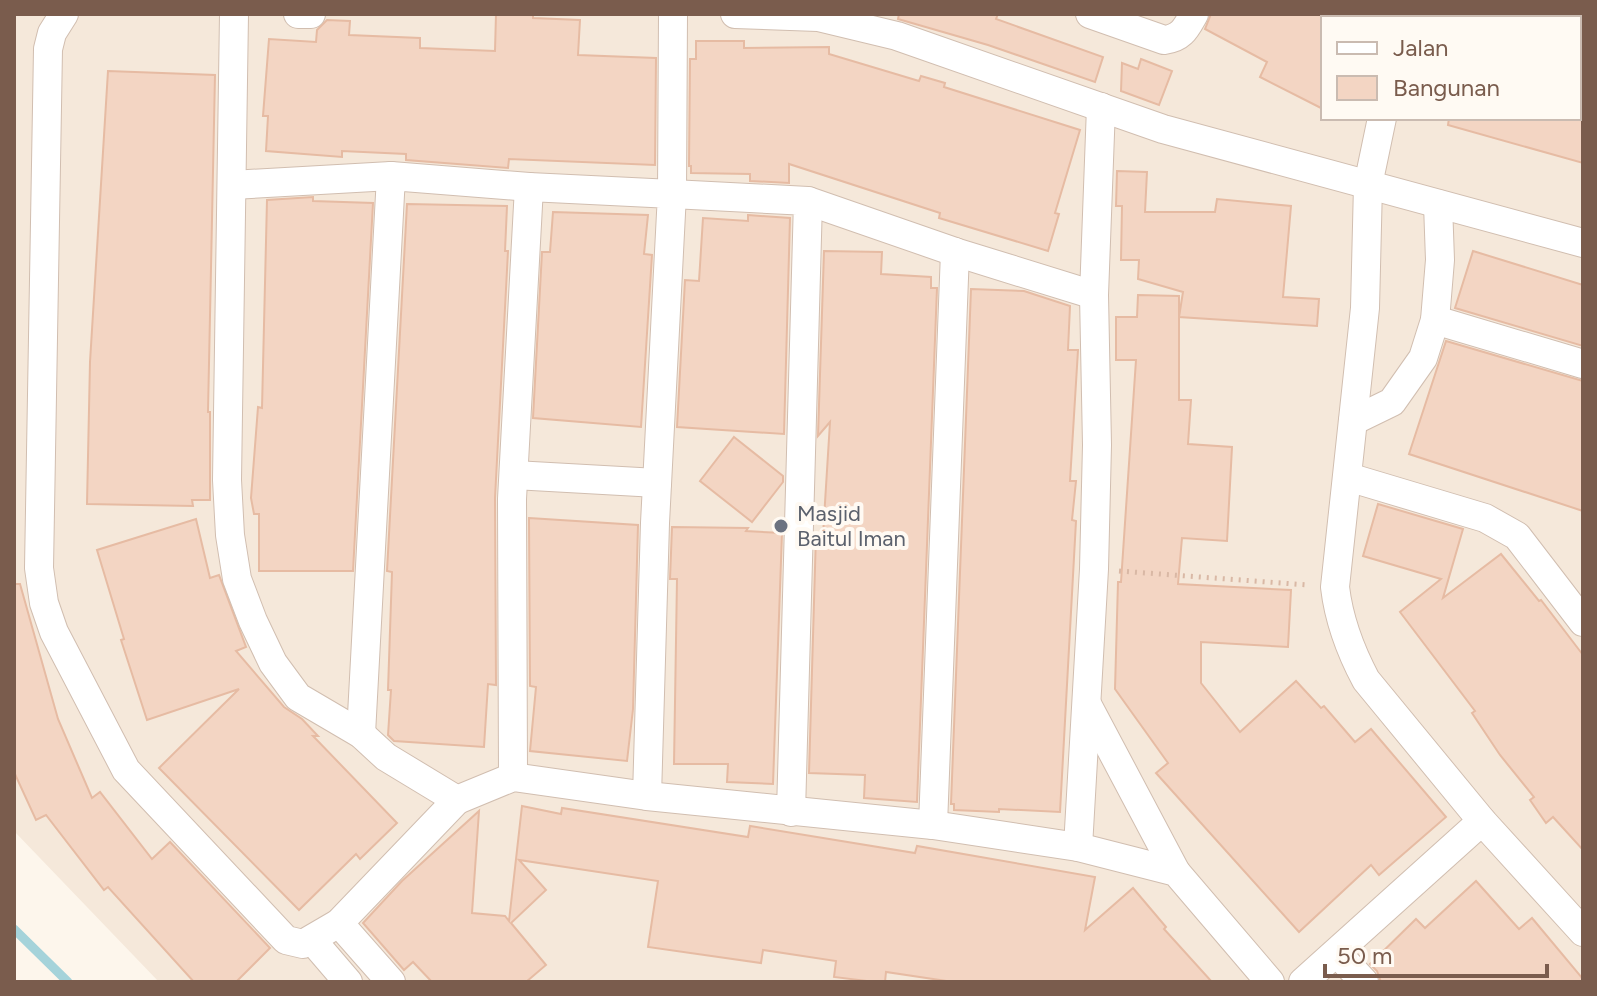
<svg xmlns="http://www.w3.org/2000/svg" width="1597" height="996" font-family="Figtree,sans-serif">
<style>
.residential{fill:#f5e8da;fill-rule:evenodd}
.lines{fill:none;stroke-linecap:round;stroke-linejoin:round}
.stream{stroke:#a5d3da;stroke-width:9}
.building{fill:#f3d5c3;stroke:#e6bba3;stroke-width:2}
.street-casing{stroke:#d1beb0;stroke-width:30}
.path{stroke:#d9b8a5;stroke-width:5;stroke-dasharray:2 6;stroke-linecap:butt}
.street{stroke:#fff;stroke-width:28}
.worship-dot{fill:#6b7280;stroke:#fffaf3;stroke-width:3}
.labels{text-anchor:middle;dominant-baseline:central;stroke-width:8;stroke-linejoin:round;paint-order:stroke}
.worship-label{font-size:22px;fill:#5b616d;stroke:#fffaf3;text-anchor:start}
</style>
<rect width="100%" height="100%" fill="#fdf6ec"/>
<path class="residential" d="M14 14H1583V982H159L14 831ZM1323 18H1579V118H1323Z"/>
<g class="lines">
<polyline class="stream" points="14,929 68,982"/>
</g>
<g class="building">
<polygon points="496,14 533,14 533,18 580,20 578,55 656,58 655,165 509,159 508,168 406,160 406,154 342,151 342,157 266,151 268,116 263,116 269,39 316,42 317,30 327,20 350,21 349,35 420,38 420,48 495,51"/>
<polygon points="899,14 998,14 996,19 1103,57 1095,82 988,45 898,19"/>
<polygon points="1211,14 1323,14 1323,109 1260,77 1267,62 1205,29"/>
<polygon points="696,41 744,41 744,48 829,47 829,54 919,81 921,76 945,83 944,87 1080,130 1055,213 1059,214 1048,251 939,218 940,213 789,164 789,183 750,181 750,174 691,173 691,166 689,166 690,59 696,59"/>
<polygon points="1141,59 1172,71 1159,105 1121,91 1122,63 1138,69"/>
<polygon points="108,71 215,75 208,412 210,412 210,500 192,500 193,506 87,504 90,362"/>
<polygon points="1449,118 1583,118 1583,163 1448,125"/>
<polygon points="1117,171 1147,172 1145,212 1215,212 1217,199 1291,206 1283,297 1319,299 1317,326 1179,317 1183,292 1138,279 1139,260 1121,260 1122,206 1116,206"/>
<polygon points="313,197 313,201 373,203 353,571 259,571 259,514 254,514 251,498 258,407 262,408 267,200"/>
<polygon points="407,204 507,206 505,251 508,251 495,498 496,685 488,684 484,747 394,741 388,735 391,690 388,690 392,572 387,571"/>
<polygon points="553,212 648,215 644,254 652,255 641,427 533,418 542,252 550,252"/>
<polygon points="748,215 790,218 784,434 677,427 685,280 699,281 703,218 748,221"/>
<polygon points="824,251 882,252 881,274 931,277 931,288 937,288 917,802 864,798 865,775 809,773 816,534 823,535 830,422 818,436"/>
<polygon points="1473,251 1583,285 1583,346 1455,308"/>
<polygon points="971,289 1024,291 1070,306 1068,350 1078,350 1070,481 1076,481 1072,520 1076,521 1060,812 999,809 999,812 954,810 954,804 951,804"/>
<polygon points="1138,295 1179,296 1179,400 1191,400 1188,444 1232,447 1227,541 1182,538 1178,584 1291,590 1288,647 1201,642 1201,683 1240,732 1296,681 1321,708 1324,706 1355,742 1371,729 1446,817 1379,875 1371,865 1299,932 1156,773 1168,763 1115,689 1118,582 1121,582 1136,360 1116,360 1116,317 1137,317"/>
<polygon points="1446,341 1583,381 1583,511 1409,454"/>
<polygon points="734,437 783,476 783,482 752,522 700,481"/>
<polygon points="1378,504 1463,529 1443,598 1501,554 1539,601 1541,600 1583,655 1583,850 1553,817 1546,823 1530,800 1534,797 1500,755 1472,713 1475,711 1400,612 1441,579 1363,556"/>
<polygon points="529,518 638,525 633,709 627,761 530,751 536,687 530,686"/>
<polygon points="196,519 210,578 219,575 246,647 236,651 284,707 302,719 318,736 313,736 397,823 360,859 356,854 299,910 159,768 239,689 147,720 121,640 124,639 97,550"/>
<polygon points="672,527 748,528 746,531 782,533 773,784 727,782 728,764 674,764 677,579 670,579"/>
<polygon points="14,584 20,584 58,719 92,798 100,792 152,859 170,842 270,948 236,982 194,982 108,887 104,890 46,815 36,820 14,772"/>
<polygon points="522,806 561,814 562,808 748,837 750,826 915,853 917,846 1095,877 1085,930 1133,888 1166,927 1164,929 1212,982 953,982 886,972 885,982 875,982 834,977 836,961 763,950 761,963 648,947 658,881 519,860 546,890 511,923 546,965 526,982 432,982 413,962 404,970 363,923 402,881 479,811 472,913 505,916 509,921"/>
<polygon points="1476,881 1519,929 1532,918 1583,979 1583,982 1381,982 1377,971 1370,964 1416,919 1425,928"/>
</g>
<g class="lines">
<defs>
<g id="street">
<polyline points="64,14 52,33 48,49 39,568 44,603 54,632 126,770 286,940 303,944 339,923 457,800"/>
<polyline points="234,14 227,480 230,535 237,579 253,621 273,663 298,697 361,734 386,757 457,800 513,777 647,796 933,825 1078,847 1176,872 1270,982"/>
<polyline points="298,14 311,14"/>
<polyline points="673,14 672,194 808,201 791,812"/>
<polyline points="735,14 818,17 897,36 1163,129 1583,243"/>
<path d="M1090 14 1164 40C1182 38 1186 28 1194 14"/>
<polyline points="1430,18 1432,14"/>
<path d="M1382 118 1368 185 1365 308 1335 587C1339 621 1350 650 1366 680L1482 821 1583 932"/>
<polyline points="232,185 391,176"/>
<polyline points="808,201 955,252 1094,295"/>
<polyline points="1435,320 1583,364"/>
<polyline points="1353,421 1392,402 1423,358 1435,320 1440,260 1438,204"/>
<polyline points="514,475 657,483"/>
<polyline points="1348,477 1485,518 1517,536 1583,622"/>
<polyline points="1088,706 1176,872"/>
<polyline points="361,734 391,176 529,187"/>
<polyline points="513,777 512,499 529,187 672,194 655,523 647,796"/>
<polyline points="933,825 955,252"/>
<polyline points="1078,847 1094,569 1097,445 1094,295 1101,107"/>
<polyline points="339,923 391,982"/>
<polyline points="312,940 348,982"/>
<polyline points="1337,953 1364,982"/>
<polyline points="1303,982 1482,821"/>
</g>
</defs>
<use href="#street" class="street-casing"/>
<polyline class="path" points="1119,571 1308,585"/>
<use href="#street" class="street"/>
</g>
<circle class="worship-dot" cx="781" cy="526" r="8"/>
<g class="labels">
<g class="worship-label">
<text x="797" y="513">Masjid<tspan x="797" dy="25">Baitul Iman</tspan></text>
</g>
</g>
<rect width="1597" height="996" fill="none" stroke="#7a5c4d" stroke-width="32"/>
<rect x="1321" y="16" width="260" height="104" fill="#fffaf3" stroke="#cabbb1" stroke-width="2"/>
<rect x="1337" y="42" width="40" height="12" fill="#ffffff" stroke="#cabbb1" stroke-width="2"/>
<text x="1393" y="56" font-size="24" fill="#7a5c4d">Jalan</text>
<rect x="1337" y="76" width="40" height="24" fill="#f3d5c3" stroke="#cabbb1" stroke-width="2"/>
<text x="1393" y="96" font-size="24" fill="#7a5c4d">Bangunan</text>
<path d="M1325 964v12h222v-12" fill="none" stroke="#7a5c4d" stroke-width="4"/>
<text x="1337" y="964" font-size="24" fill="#7a5c4d" stroke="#fffaf3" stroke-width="6" paint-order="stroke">50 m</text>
</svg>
